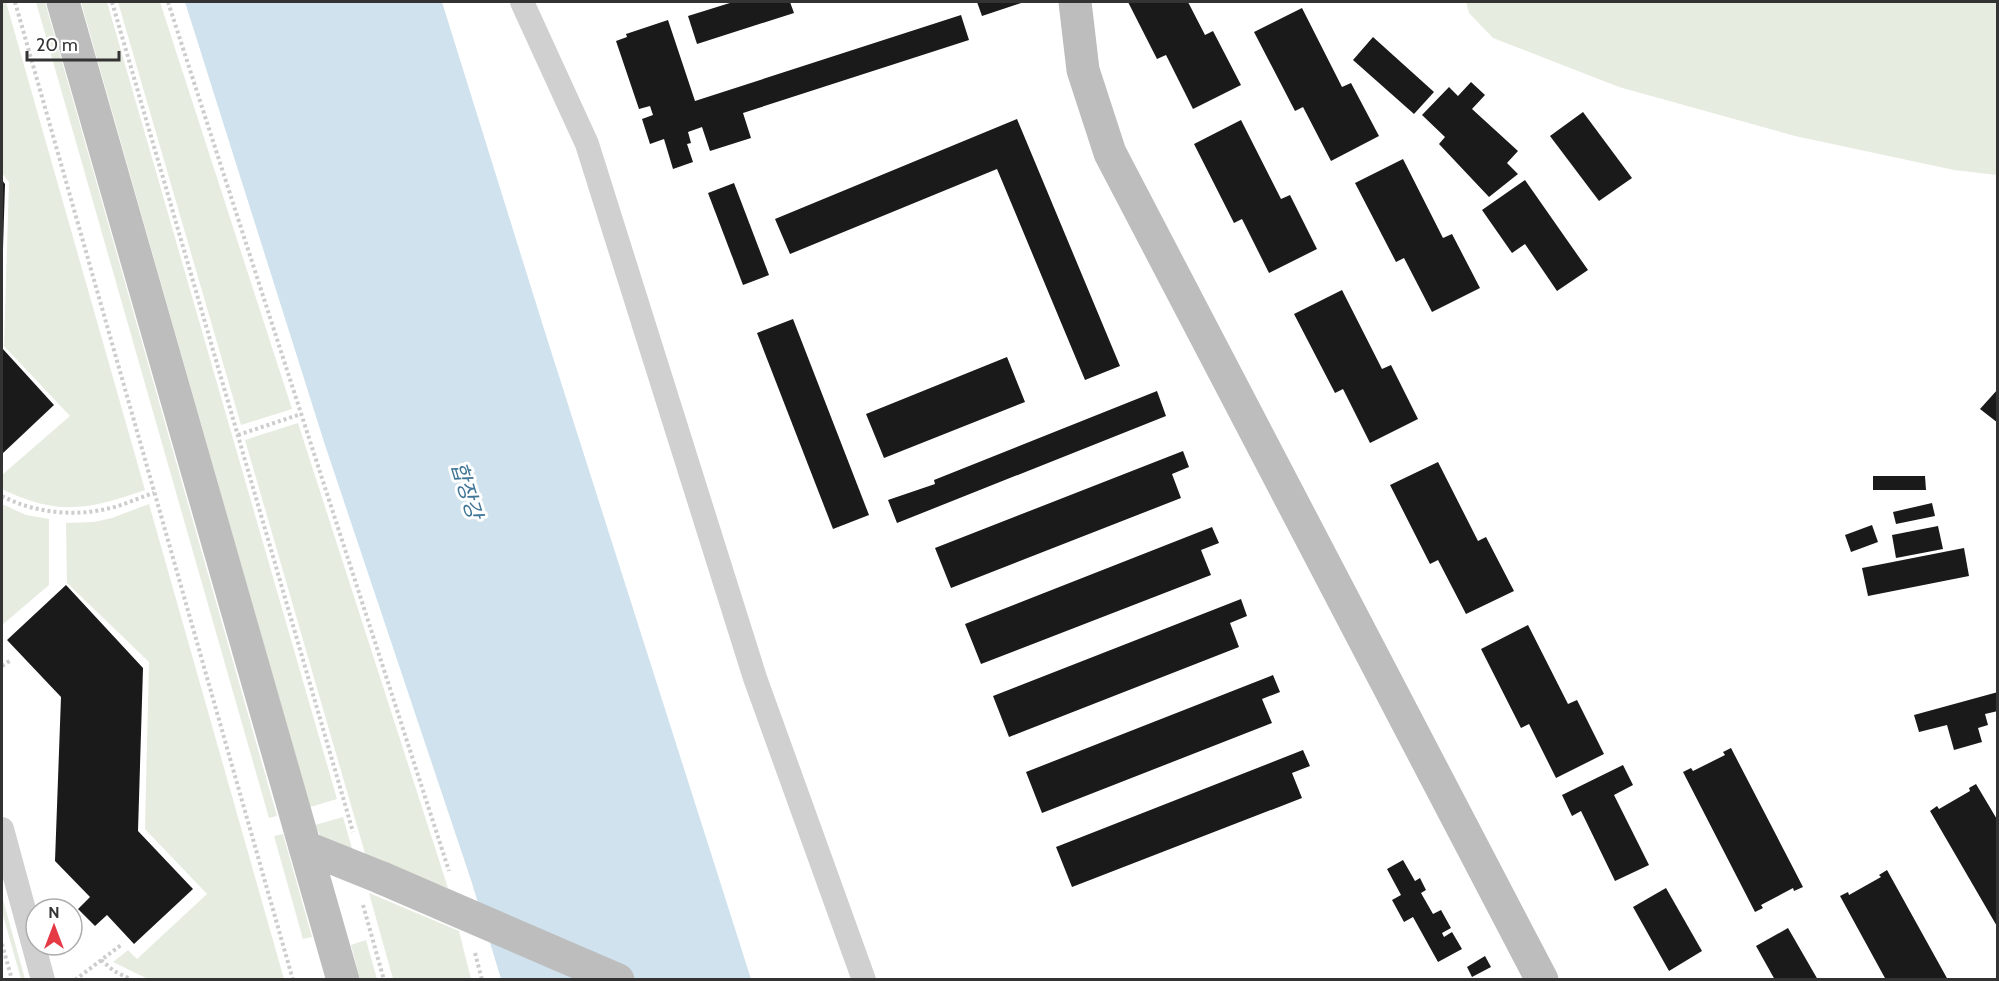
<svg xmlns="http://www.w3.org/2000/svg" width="1999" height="981" font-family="Cabin,'Noto Sans KR',sans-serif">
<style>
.green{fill:#e6ecdf}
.water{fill:#cfe2ee}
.building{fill:#1a1a1a}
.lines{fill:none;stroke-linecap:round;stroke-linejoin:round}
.path{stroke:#cdcdcd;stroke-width:4;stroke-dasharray:3 3;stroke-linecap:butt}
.street{stroke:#d0d0d0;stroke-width:24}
.secondary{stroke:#bdbdbd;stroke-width:33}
.secondary-bridge{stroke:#bdbdbd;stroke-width:33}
.labels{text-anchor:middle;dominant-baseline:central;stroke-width:6;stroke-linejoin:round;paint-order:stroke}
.water-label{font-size:21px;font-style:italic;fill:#3f7597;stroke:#fff}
</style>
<rect width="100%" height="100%" fill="#fff"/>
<g class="green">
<path d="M2 2H6L145 490C89 510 57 516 2 489V475L70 416 4 346 9 182 2 173Z"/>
<polygon points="36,2 45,2 277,816 269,818"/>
<polygon points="81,2 107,2 337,799 310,807"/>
<polygon points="118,2 160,2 292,409 241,425"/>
<polygon points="1466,2 1997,2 1997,175 1954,170 1795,136 1619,87 1493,38 1469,13"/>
<polygon points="298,423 448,888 366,857 245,440"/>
<polygon points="2,504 26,515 49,519 49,585 2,625"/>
<polygon points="149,504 284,979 148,979 113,962 128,950 137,959 207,894 145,829 149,662 67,583 66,523 94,522 112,518"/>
<polygon points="343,817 355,859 322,839 315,825"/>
<polygon points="283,834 312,937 303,939 274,836"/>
<polygon points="369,893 459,931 471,979 393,979"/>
<polygon points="2,896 25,979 21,979 2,912"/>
<polygon points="366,940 377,979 360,979 351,945"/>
</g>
<polygon class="water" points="185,2 442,2 544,329 751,979 501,979 471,880 325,445"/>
<g class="building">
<polygon points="733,2 790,2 794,13 697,44 688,16"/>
<polygon points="977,2 1024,2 982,16"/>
<polygon points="1128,2 1188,2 1205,35 1213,31 1241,85 1193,109 1166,55 1157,59"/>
<polygon points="1302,8 1342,87 1351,83 1379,136 1331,161 1303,107 1295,111 1254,32"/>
<polygon points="961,15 969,40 743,113 751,138 710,151 702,127 688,132 691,143 687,144 693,162 673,169 664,139 650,144 642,119 653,115 650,106 639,109 616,41 627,37 626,34 668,20 695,101"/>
<polygon points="1373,37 1434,92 1414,114 1353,60"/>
<polygon points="1471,82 1485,95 1472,109 1518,151 1507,163 1518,174 1489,197 1439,144 1445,137 1422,115 1449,87 1458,96"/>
<polygon points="1583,112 1632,178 1599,201 1550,136"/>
<polygon points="1017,119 1120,366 1085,380 997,169 790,254 775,219"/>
<polygon points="1241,120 1281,199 1290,195 1317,249 1269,273 1242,219 1234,223 1194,144"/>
<polygon points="1403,159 1443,238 1452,234 1480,288 1432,312 1404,258 1396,262 1355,183"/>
<polygon points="2,180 5,184 3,249 2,249"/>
<polygon points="1525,180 1588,270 1557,291 1525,244 1512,253 1482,210"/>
<polygon points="734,183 769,275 743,285 708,193"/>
<polygon points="1342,290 1382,369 1391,365 1418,419 1370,443 1343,389 1335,393 1294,314"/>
<polygon points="793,319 869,515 833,529 757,333"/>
<polygon points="2,348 54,405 2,454"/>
<polygon points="1007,357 1025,402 884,458 866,414"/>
<polygon points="1998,389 1998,423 1980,409"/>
<polygon points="1157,391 1166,416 897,523 888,500 935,484 934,480"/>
<polygon points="1183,451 1189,467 1172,474 1181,498 951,588 935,548"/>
<polygon points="1438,462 1478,541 1486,537 1514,591 1466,614 1438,560 1430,564 1390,485"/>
<polygon points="1873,476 1925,476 1926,490 1873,490"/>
<polygon points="1932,503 1935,516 1896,524 1893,512"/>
<polygon points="1872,525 1878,542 1851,552 1845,535"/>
<polygon points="1938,526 1943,549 1896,558 1892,535"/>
<polygon points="1212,527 1219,543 1201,550 1211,575 981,664 965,624"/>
<polygon points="1964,548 1969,576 1868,596 1862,568"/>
<polygon points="66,585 143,668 138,831 193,889 134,944 107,915 95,926 78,909 90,897 55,861 61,697 7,640"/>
<polygon points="1241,599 1247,616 1230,623 1239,647 1009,737 993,696"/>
<polygon points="1528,625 1568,704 1577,700 1604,754 1556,778 1529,724 1521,728 1481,649"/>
<polygon points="1273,675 1280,692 1262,699 1272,723 1042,813 1026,772"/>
<polygon points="1998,692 1998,711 1985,714 1988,725 1978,728 1982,742 1954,750 1947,725 1919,732 1914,715"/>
<polygon points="1731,748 1803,887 1794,891 1793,888 1761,905 1763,908 1755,912 1683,772 1691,768 1693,771 1725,755 1723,752"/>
<polygon points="1303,750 1310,766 1292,773 1302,798 1072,887 1056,847"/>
<polygon points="1623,765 1633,785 1614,795 1649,865 1615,881 1581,811 1572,816 1562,795"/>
<polygon points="1976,784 1998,821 1998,928 1930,811 1937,806 1939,809 1970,791 1969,788"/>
<polygon points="1403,860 1415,881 1420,878 1426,890 1421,893 1433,914 1441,910 1451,928 1442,933 1444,937 1452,932 1462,949 1438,962 1413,917 1404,922 1392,900 1401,895 1387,869"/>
<polygon points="1887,870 1948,980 1886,980 1840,896 1848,892 1849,895 1881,877 1879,875"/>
<polygon points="1666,888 1702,951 1669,971 1633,907"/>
<polygon points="1788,928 1818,980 1775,980 1756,946"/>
<polygon points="1485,956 1491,967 1472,977 1467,967"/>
</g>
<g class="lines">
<g class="path">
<polyline points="15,2 293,980"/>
<polyline points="112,2 353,832"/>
<polyline points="168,2 449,871"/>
<polyline points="238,435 301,414"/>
<path d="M2 496C32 512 72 517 106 509 122 506 138 498 154 493"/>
<polyline points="2,666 11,660"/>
<polyline points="363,905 384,980"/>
<polyline points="2,944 12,980"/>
<polyline points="475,953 482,980"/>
<polyline points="101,960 114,971 132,980"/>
<polyline points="75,980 121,945"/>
</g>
<g class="street">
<polyline points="522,2 587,144 755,678 864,980"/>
<polyline points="2,829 43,980"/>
</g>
<g class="secondary">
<polyline points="63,2 343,980"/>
<polyline points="1075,2 1083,70 1110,153 1542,980"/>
<polyline points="305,847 382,878"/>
</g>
<polyline class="secondary-bridge" points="382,878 618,980"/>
</g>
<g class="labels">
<g class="water-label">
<text transform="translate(467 490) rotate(73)">합장강</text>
</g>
</g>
<rect width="1999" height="981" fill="none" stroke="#333333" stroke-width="6"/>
<g transform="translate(54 927)"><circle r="28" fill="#ffffff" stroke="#adadad" stroke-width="1.5"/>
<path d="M0-4.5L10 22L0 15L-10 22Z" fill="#e63946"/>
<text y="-9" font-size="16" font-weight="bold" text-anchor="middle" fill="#333333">N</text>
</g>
<path d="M27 51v9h92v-9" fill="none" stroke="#333333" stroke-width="3"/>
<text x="36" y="51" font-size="18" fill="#333333" stroke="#ffffff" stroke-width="4.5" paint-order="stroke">20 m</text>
</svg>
